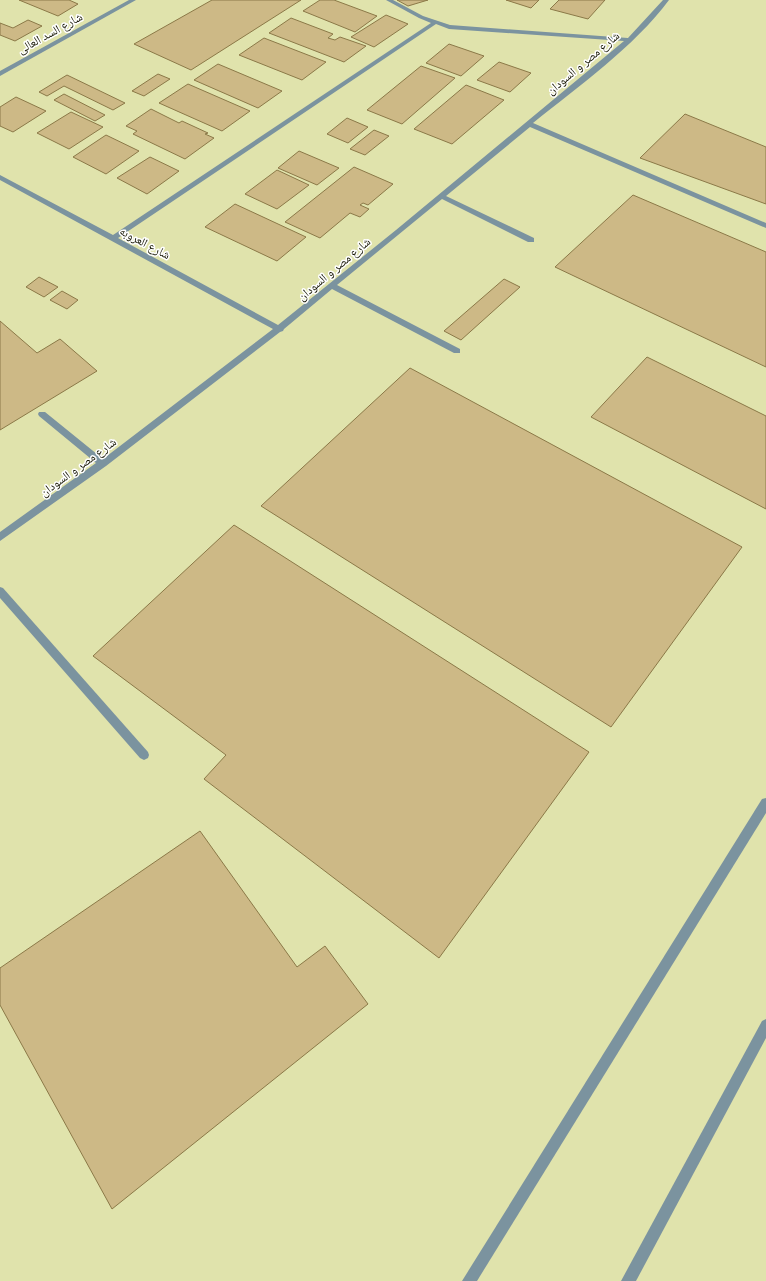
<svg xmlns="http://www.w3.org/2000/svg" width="766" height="1281" font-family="'Public Sans','Noto Naskh Arabic',sans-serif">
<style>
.building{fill:#cdb986;stroke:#8b7948}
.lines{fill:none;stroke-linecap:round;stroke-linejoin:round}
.minor{fill:#7b939f;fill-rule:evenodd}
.labels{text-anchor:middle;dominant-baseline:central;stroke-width:3;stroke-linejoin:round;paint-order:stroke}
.far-street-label{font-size:12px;fill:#161603;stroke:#fff}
</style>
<rect width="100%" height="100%" fill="#e0e3ac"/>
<g class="building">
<polygon points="19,0 69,0 78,4 58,16"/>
<polygon points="212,0 301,0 191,70 134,44"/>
<polygon points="320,0 334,0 377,16 355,32 303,11"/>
<polygon points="397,0 428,0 408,6"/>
<polygon points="506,0 539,0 531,8"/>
<polygon points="559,0 605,0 588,19 550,9"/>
<polygon points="386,15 408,24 374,47 351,37"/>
<polygon points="291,18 333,34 328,38 335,40 340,37 366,46 344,62 269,33"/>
<polygon points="28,20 42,26 15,41 0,35 0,23 13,28"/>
<polygon points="264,38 326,62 302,80 239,55"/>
<polygon points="449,44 484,56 461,76 426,63"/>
<polygon points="499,62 531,73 510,92 477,80"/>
<polygon points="218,64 282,91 258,108 194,80"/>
<polygon points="421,66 455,78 402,124 367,110"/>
<polygon points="158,74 170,79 144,96 132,91"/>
<polygon points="67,75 125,103 113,110 64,86 47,96 39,92"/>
<polygon points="188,84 250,111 222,131 159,103"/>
<polygon points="466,85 504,100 452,144 414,129"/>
<polygon points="64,94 105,115 95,121 54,100"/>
<polygon points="16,97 46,111 13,132 0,126 0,107"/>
<polygon points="151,109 179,123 182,121 208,133 205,134 214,138 185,159 133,134 137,131 126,126"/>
<polygon points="71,112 103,127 69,149 37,133"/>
<polygon points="685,114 766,147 766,204 640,158"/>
<polygon points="347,118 368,127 348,143 327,134"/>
<polygon points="374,130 389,136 365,155 350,149"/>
<polygon points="106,135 139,151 106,174 73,157"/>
<polygon points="299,151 339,168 317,185 278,168"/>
<polygon points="150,157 179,171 147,194 117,178"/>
<polygon points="354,167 393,184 368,205 363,203 360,205 369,209 360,217 350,213 320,238 285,222"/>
<polygon points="277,170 309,185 277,209 245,194"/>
<polygon points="633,195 766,252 766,367 555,267"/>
<polygon points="235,204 306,237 277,261 205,227"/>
<polygon points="39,277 58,287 44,297 26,287"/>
<polygon points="504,279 520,287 461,340 444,331"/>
<polygon points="62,291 78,300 67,309 50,300"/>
<polygon points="0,321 37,353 60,339 97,371 0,430"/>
<polygon points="647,357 766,416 766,509 591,417"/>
<polygon points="410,368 742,547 611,727 261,506"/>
<polygon points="234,525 589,752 439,958 204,779 226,755 93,656"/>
<polygon points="200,831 297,967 325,946 368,1004 112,1209 0,1005 0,968"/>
</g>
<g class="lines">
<g class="minor">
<polygon points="129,0 136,0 0,76 0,71"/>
<path d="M386 0H393L423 16 450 25 628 38 663 0H669C634 47 579 86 533 123L766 223V228L530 127 446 196 534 238V242H528L442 199 337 285 460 349V353H454L332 289 284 329 283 331 280 332 106 466 0 541V532L96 463 39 416 38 414 39 412H45L103 459 273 329 0 180V175L113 235 431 23 419 18ZM436 24 449 29 624 41 396 230 278 325 118 238Z"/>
<polygon points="0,587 3,588 148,752 149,755 148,758 144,760 140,758 0,598"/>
<polygon points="766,798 766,813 477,1281 462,1281 762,799"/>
<polygon points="766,1019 766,1038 636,1281 621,1281 762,1021"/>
</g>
</g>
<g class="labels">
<g class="far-street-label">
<text transform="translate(50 33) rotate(-29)">شارع السد العالى</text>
<text transform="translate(583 63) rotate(-40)">شارع مصر و السودان</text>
<text transform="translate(145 243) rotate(28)">شارع العروبه</text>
<text transform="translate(334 269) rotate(-40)">شارع مصر و السودان</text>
<text transform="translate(78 467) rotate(-36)">شارع مصر و السودان</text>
</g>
</g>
</svg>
